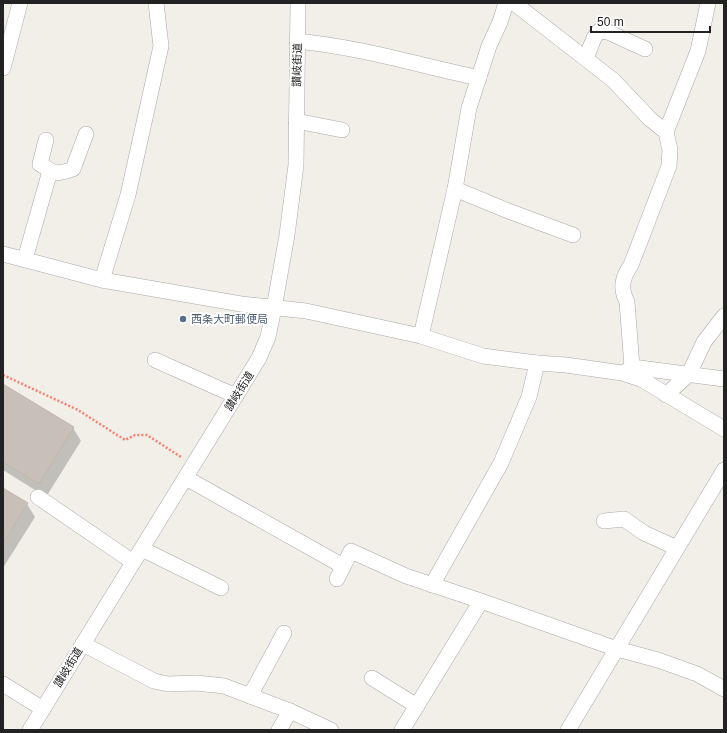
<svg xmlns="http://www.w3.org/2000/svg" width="727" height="733" font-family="Arial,'Noto Sans JP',sans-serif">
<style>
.shadow{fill:#0003}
.building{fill:#c7bfb8;stroke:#c4b6ab}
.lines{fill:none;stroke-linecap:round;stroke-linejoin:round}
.street-casing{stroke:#a9a9a9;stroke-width:16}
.path{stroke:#fa8072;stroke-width:2.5;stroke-dasharray:2 2;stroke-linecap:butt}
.street{stroke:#fff;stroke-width:15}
.service-dot{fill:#5c6f8a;stroke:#fff;stroke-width:1.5}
.labels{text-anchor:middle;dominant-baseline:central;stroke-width:4;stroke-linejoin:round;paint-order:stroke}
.street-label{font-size:11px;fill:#222;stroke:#fff}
.service-label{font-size:11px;fill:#4e5e75;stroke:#fff;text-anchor:start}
</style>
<rect width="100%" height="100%" fill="#f2efe9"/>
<g class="shadow">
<polygon points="3,385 73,428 81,441 46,497 3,470"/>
<polygon points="3,490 27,504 35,517 3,568"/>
</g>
<g class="building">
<polygon points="3,384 74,427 39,484 3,462"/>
<polygon points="3,488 28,503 3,543"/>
</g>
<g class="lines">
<defs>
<g id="street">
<path d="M514 3 613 80 650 119 666 132 670 150 669 166 631 265C622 278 620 288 627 302L632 367"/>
<path d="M297 41C359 47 418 65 479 78"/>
<polyline points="586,58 594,38 599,31 608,32 645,49"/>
<polyline points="3,68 20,3"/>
<polyline points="296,121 342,130"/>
<polyline points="666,132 698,51 708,3"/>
<path d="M46 140 40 164C55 174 56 175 73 169L86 134"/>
<polyline points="455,189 511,212 573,235"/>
<polyline points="3,254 102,280 241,304 306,311 421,336 483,356 537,363 566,365 622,373 641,379 724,429"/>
<polyline points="25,259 50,171"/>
<polyline points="102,280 128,195 161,46 156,3"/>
<polyline points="421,336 455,189 469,108 489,46 500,22 506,3"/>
<polyline points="155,360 236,396"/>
<polyline points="625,372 632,367 724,379"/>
<polyline points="666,395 689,374 704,342 724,316"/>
<polyline points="186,478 343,566"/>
<polyline points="38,497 133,562"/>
<polyline points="604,521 624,519 644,533 677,548"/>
<polyline points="142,549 221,588"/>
<polyline points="337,579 351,551 406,576 481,601 617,649 658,660 697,674 724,689"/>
<polyline points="432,585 501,463 529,397 537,363"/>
<polyline points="83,644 154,681 168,684 196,683 224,686 290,711 331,730"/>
<polyline points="372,678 417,706"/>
<polyline points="3,684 43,709"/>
<polyline points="250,696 284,633"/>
<polyline points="30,730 259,358 268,337 274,308 287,235 296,165 298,3"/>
<polyline points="279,730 290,711"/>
<polyline points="402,730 481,601"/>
<polyline points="568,730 724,470"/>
</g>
</defs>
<use href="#street" class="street-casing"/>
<polyline class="path" points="3,375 78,410 125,440 135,435 147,435 181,457"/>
<use href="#street" class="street"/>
</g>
<circle class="service-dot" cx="183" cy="319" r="4"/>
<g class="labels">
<g class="street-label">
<text transform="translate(297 65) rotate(-89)">讃岐街道</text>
<text transform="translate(239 391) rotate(-58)">讃岐街道</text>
<text transform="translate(68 667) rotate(-59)">讃岐街道</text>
</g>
<g class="service-label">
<text x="191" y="319">西条大町郵便局</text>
</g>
</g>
<rect width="727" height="733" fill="none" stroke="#222222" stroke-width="8"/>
<path d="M591 26v6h119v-6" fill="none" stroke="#222222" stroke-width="2"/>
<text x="597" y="26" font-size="12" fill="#222222" stroke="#ffffff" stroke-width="3" paint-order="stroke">50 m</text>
</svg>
